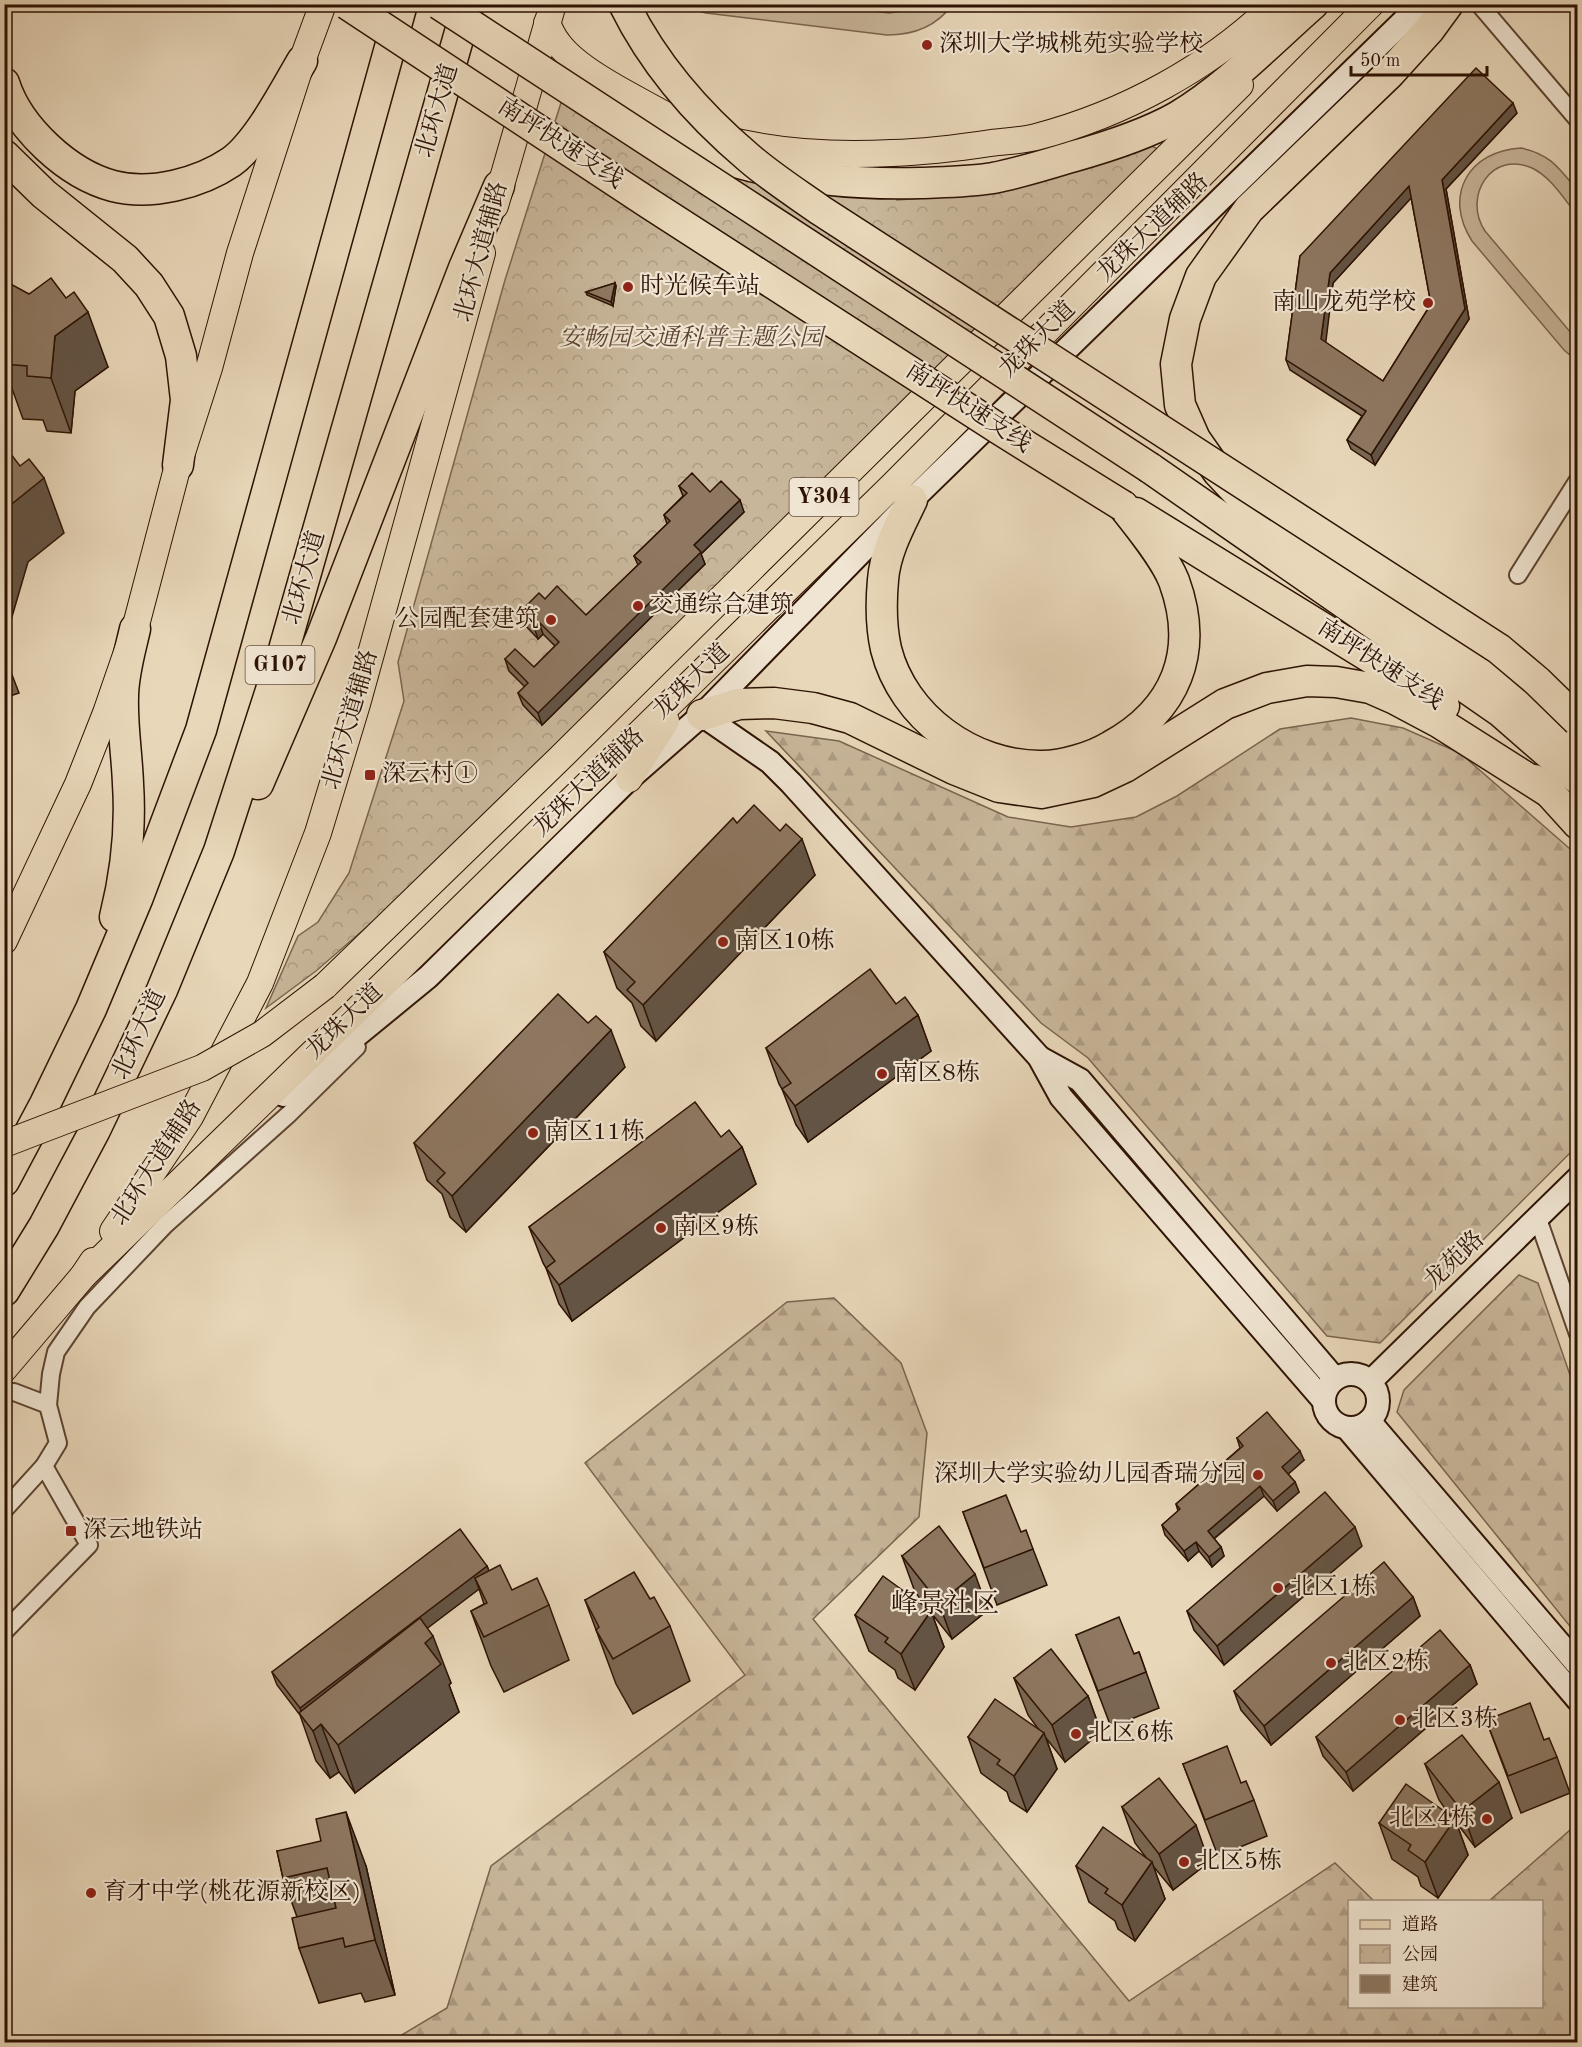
<svg xmlns="http://www.w3.org/2000/svg" width="1582" height="2047" font-family="'Old Standard TT','Noto Serif SC',serif">
<style>
.forest{fill:url(#forest-firs);stroke:#7a644e;stroke-width:1.5}
.park{fill:url(#park-crowns);stroke:#7a644e;stroke-width:1.5}
.pitch{fill:#c8b69a;stroke:#7a644e;stroke-width:1.5}
.lines{fill:none;stroke-linecap:round;stroke-linejoin:round}
.street-casing{stroke:#5c4330;stroke-width:20}
.secondary-casing{stroke:#2d1203;stroke-width:26}
.primary-casing{stroke:#2d1203;stroke-width:28}
.highway-casing{stroke:#2d1203;stroke-width:33}
.street{stroke:#f0e5d2;stroke-width:16}
.secondary{stroke:#f0e5d2;stroke-width:22}
.primary{stroke:#e8d7b9;stroke-width:26}
.highway{stroke:#e8d7b9;stroke-width:30}
.primary-bridge-casing{stroke:#2d1203;stroke-width:28;stroke-linecap:butt}
.highway-bridge-casing{stroke:#2d1203;stroke-width:33;stroke-linecap:butt}
.primary-bridge{stroke:#e8d7b9;stroke-width:26}
.highway-bridge{stroke:#e8d7b9;stroke-width:30}
.wall{fill:#7a6754;stroke:#2d1203;stroke-width:1.5;fill-rule:evenodd}
.shaded-wall{fill:#635445;stroke:#2d1203;stroke-width:1.5}
.building{fill:#8e7862;stroke:#2d1203;stroke-width:1.5;fill-rule:evenodd}
.poi-dot{fill:#8f2418;stroke:#f0e5d2;stroke-width:2}
.labels{text-anchor:middle;dominant-baseline:central;stroke-width:4.5;stroke-linejoin:round;paint-order:stroke}
.shield{fill:#f0e5d2;stroke:#685141;stroke-width:1.5}
.shield-label{font-size:22px;font-weight:bold;fill:#2d1203}
.poi-label{font-size:24px;fill:#2d1203;stroke:#f0e5d2;text-anchor:start}
.street-label{font-size:24px;fill:#2d1203;stroke:#f0e5d2}
.park-label{font-size:24px;font-style:italic;fill:#5c4330;stroke:#f0e5d2}
.quarter-label{font-size:27px;fill:#2d1203;stroke:#f0e5d2}
</style>
<defs>
<pattern id="forest-firs" width="22" height="20" patternUnits="userSpaceOnUse" patternTransform="scale(1.5)"><rect width="22" height="20" fill="#c8b69a"/><path d="M5 1l3.5 6h-7zM16 11l3.5 6h-7z" fill="#ac9b83"/></pattern>
<pattern id="park-crowns" width="20" height="18" patternUnits="userSpaceOnUse" patternTransform="scale(1.5)"><rect width="20" height="18" fill="#c8b69a"/><path d="M2 6a3 3 0 1 1 6 0M12 15a3 3 0 1 1 6 0" fill="none" stroke="#ac9b83"/></pattern>
</defs>
<rect width="100%" height="100%" fill="#e8d7b9"/>
<filter id="stains"><feTurbulence type="fractalNoise" baseFrequency=".00333" numOctaves="4"/><feColorMatrix values="0 0 0 0 .2 0 0 0 0 .09 0 0 0 0 .02 0 0 0 .5 -.17"/></filter>
<radialGradient id="worn" r=".72"><stop offset=".6" stop-color="#630" stop-opacity="0"/><stop offset="1" stop-color="#630" stop-opacity=".3"/></radialGradient>
<g class="forest">
<polygon points="1351,718 1403,728 1460,753 1577,855 1577,1146 1380,1343 1327,1336 1088,1058 1041,1023 766,731 839,741 1008,817 1071,827 1136,817 1177,796 1280,729"/>
<polygon points="1519,1275 1538,1283 1577,1395 1577,1635 1397,1412 1404,1390"/>
<polygon points="834,1298 901,1363 927,1433 919,1517 813,1619 1129,2001 1335,1863 1374,1901 1350,1902 1350,2006 1542,2006 1542,1902 1489,1901 1577,1824 1577,2042 390,2042 447,2008 491,1866 745,1675 585,1463 787,1302"/>
</g>
<polygon class="park" points="571,71 828,165 897,166 897,200 956,196 1149,145 1156,148 1159,157 407,892 316,971 266,1008 298,936 318,922 349,873 404,701 398,662 505,280"/>
<g class="pitch">
<path d="M817 4 889 13 911 10 922 5H952C936 27 914 35 887 35L706 13 691 9 683 5Z"/>
<path d="M1521 148C1550 154 1559 168 1577 190V215C1564 199 1551 177 1532 168 1492 150 1462 196 1485 231L1577 340V361L1564 350 1472 241C1443 196 1468 151 1521 148Z"/>
</g>
<g class="lines">
<defs>
<g id="street">
<polyline points="1479,4 1578,120"/>
<polyline points="1518,575 1578,480"/>
<polyline points="1538,1219 1578,1334"/>
<polyline points="4,1393 14,1392 48,1405"/>
<polyline points="4,1510 44,1466 58,1443 48,1405 51,1374 56,1352 87,1307 165,1225 289,1114 357,1047"/>
<polyline points="4,1632 89,1545 44,1466"/>
</g>
<g id="secondary">
<polyline points="702,715 770,762 791,783 1039,1057 1061,1097 1324,1401"/>
<polyline points="1040,1058 1080,1080 1335,1379"/>
<polyline points="284,1095 428,977 629,779 702,715 912,500 1421,4"/>
<circle cx="1351" cy="1401" r="27"/>
<polyline points="1370,1382 1578,1178"/>
<polyline points="1369,1421 1578,1665"/>
<polyline points="1347,1428 1578,1700"/>
</g>
<g id="primary">
<path d="M547 23C550 30 553 37 558 43 575 67 621 91 647 105 669 117 692 130 717 137 774 153 833 156 892 153 925 152 958 148 991 143 1005 141 1021 141 1036 137 1124 114 1209 68 1275 4"/>
<polyline points="495,206 553,4"/>
<polyline points="629,779 666,721"/>
<polyline points="4,941 78,784 106,713 135,629 178,465 209,368 240,253 302,61 323,4"/>
<polyline points="325,986 560,758 1240,85"/>
<polyline points="113,1231 190,1117 260,983 318,833 357,704 482,253"/>
<polyline points="83,1276 389,979 893,485 1371,4"/>
<polyline points="4,1369 83,1276 93,1261"/>
</g>
<g id="highway">
<polyline points="1448,4 1429,30 1390,73 1249,209 1201,276 1185,319 1176,364 1180,405 1195,439 1218,472 1249,505 1280,529 1473,658 1513,688 1549,722 1578,756"/>
<path d="M4 83C18 128 68 174 113 186 151 196 200 183 231 162 258 143 285 90 302 61"/>
<path d="M648 129C735 171 825 186 920 183 944 182 969 182 993 178 1019 173 1045 165 1071 157 1107 147 1145 135 1177 117 1227 87 1269 43 1313 4"/>
<polyline points="4,155 44,194 125,259 149,285 169,316 181,356 186,400 178,465"/>
<polyline points="1150,468 1501,712 1578,779"/>
<path d="M912 500C900 525 885 552 883 580 881 602 881 627 886 649 903 717 972 767 1042 766 1063 766 1093 757 1111 746 1176 710 1200 652 1174 581 1165 558 1139 526 1123 506"/>
<polyline points="1136,513 1394,672 1444,706"/>
<polyline points="702,715 739,704 774,703 813,708 850,718 954,769 999,787 1041,793 1093,782 1125,767 1225,704 1267,688 1307,681 1336,682 1370,688 1395,699 1440,723 1549,792"/>
<polyline points="1534,780 1549,792 1578,824"/>
<polyline points="258,784 321,638 464,268 499,186"/>
<path d="M115 917C126 873 131 829 128 784 127 755 122 726 123 697 123 674 130 651 135 629"/>
<polyline points="4,1181 45,1104 91,1009 138,897 201,730 402,4"/>
<polyline points="4,1291 44,1226 95,1130 162,990 219,851 283,653 468,4"/>
</g>
</defs>
<use href="#street" class="street-casing"/>
<use href="#secondary" class="secondary-casing"/>
<use href="#primary" class="primary-casing"/>
<use href="#highway" class="highway-casing"/>
<use href="#street" class="street"/>
<use href="#secondary" class="secondary"/>
<use href="#primary" class="primary"/>
<use href="#highway" class="highway"/>
<defs>
<polyline id="primary-bridge" points="4,1144 202,1068 262,1034 325,986"/>
<g id="highway-bridge">
<polyline points="347,4 650,204 999,429 1123,506"/>
<polyline points="439,4 1150,468"/>
<path d="M624 4C654 65 698 115 749 158 771 177 796 193 820 210L1499 649 1537 681 1578 721"/>
</g>
</defs>
<use href="#primary-bridge" class="primary-bridge-casing"/>
<use href="#highway-bridge" class="highway-bridge-casing"/>
<use href="#primary-bridge" class="primary-bridge"/>
<use href="#highway-bridge" class="highway-bridge"/>
</g>
<g class="wall">
<path d="M1517 113 1446 189 1469 319 1375 465 1351 449 1347 440 1362 416 1290 370 1286 360 1300 256ZM1411 197 1431 304 1383 381 1325 342 1333 283Z"/>
<polygon points="615,283 616,286 613,306 587,295 586,292"/>
<polygon points="4,286 108,367 75,391 71,433 47,431 43,420 23,419 10,383 4,380"/>
<polygon points="679,486 710,492 744,512 701,554 705,564 542,725 523,705 518,693 525,687 509,671 505,659 534,667 555,646 543,634 538,639 524,624 520,612 545,599 586,615 638,565 634,556 667,524 664,515 683,496"/>
<polygon points="4,654 19,693 4,698"/>
<polygon points="737,823 815,875 656,1041 641,1026 632,1003 617,988 604,952"/>
<polygon points="896,1004 918,1015 931,1051 808,1142 796,1125 782,1089 779,1084 766,1048"/>
<polygon points="625,1067 466,1232 450,1217 442,1194 427,1180 414,1143"/>
<polygon points="721,1137 742,1147 756,1184 572,1321 559,1304 546,1268 543,1263 529,1227"/>
<polygon points="1237,1438 1304,1460 1288,1474 1295,1482 1299,1492 1277,1511 1264,1496 1214,1539 1221,1547 1224,1556 1212,1567 1199,1551 1188,1561 1165,1535 1162,1525 1178,1511 1176,1504 1240,1448"/>
<polygon points="963,1512 1021,1532 1033,1549 1047,1585 997,1605"/>
<polygon points="1362,1546 1224,1665 1194,1630 1187,1611"/>
<polygon points="902,1556 988,1610 952,1639 932,1614 944,1647 915,1690 898,1678 895,1670 869,1651 855,1615 928,1609 915,1592"/>
<polygon points="487,1566 489,1571 512,1590 549,1605 569,1660 504,1692 491,1666 471,1611 484,1604 479,1589 427,1628 451,1683 449,1685 459,1712 355,1793 339,1772 330,1778 316,1761 300,1715 277,1685 272,1672"/>
<polygon points="1413,1597 1420,1616 1271,1745 1241,1710 1234,1691"/>
<polygon points="650,1599 670,1626 690,1681 633,1714 616,1684 585,1600"/>
<polygon points="1076,1635 1134,1654 1139,1652 1159,1708 1111,1727"/>
<polygon points="1470,1665 1477,1684 1353,1791 1323,1756 1316,1737"/>
<polygon points="1014,1678 1088,1696 1101,1732 1065,1762 1046,1738 1057,1769 1027,1812 1010,1801 1007,1792 981,1773 968,1737 1039,1730 1028,1715"/>
<polygon points="1486,1720 1544,1740 1557,1757 1570,1793 1521,1813"/>
<polygon points="1183,1764 1241,1783 1254,1800 1267,1836 1218,1856"/>
<polygon points="1425,1764 1512,1818 1475,1847 1456,1822 1468,1855 1438,1898 1421,1886 1418,1877 1392,1859 1379,1823 1451,1817 1439,1800"/>
<polygon points="1122,1807 1209,1862 1173,1890 1153,1866 1165,1899 1135,1941 1118,1929 1115,1921 1089,1902 1076,1866 1148,1860 1135,1843"/>
<polygon points="277,1851 366,1866 395,1995 365,2002 361,1993 319,2003 299,1948 297,1917 283,1878"/>
</g>
<g class="shaded-wall">
<polygon points="1513,103 1517,113 1446,189 1469,319 1375,465 1371,455 1465,309 1442,180"/>
<polygon points="1409,186 1413,196 1333,283 1325,349 1321,339 1330,273"/>
<polygon points="615,283 616,286 613,306 611,302"/>
<polygon points="88,312 108,367 75,391 71,433 51,378 55,336"/>
<polygon points="44,478 64,533 28,562 4,644 4,520 8,507"/>
<polygon points="740,500 744,512 701,554 705,564 542,725 538,713 694,545"/>
<polygon points="539,622 543,634 538,639 534,627"/>
<polygon points="802,839 815,875 656,1041 643,1005"/>
<polygon points="918,1015 931,1051 808,1142 795,1106"/>
<polygon points="611,1030 625,1067 466,1232 452,1196"/>
<polygon points="742,1147 756,1184 572,1321 559,1285"/>
<polygon points="1300,1451 1304,1460 1286,1476 1282,1467"/>
<polygon points="1295,1482 1299,1492 1277,1511 1273,1501"/>
<polygon points="1260,1486 1264,1496 1211,1541 1208,1531"/>
<polygon points="1355,1527 1362,1546 1224,1665 1217,1646"/>
<polygon points="1196,1542 1199,1551 1188,1561 1184,1551"/>
<polygon points="1221,1547 1224,1556 1212,1567 1209,1557"/>
<polygon points="487,1566 492,1579 475,1578 479,1589 305,1721 300,1708"/>
<polygon points="975,1574 988,1610 952,1639 939,1603"/>
<polygon points="1413,1597 1420,1616 1271,1745 1264,1726"/>
<polygon points="931,1611 944,1647 915,1690 901,1654"/>
<polygon points="433,1636 451,1683 449,1685 459,1712 355,1793 338,1745 425,1643"/>
<polygon points="1470,1665 1477,1684 1353,1791 1346,1772"/>
<polygon points="1088,1696 1101,1732 1065,1762 1052,1725"/>
<polygon points="321,1724 339,1772 330,1778 313,1731"/>
<polygon points="1044,1733 1057,1769 1027,1812 1014,1776"/>
<polygon points="1499,1782 1512,1818 1475,1847 1462,1811"/>
<polygon points="346,1812 366,1866 395,1995 375,1940"/>
<polygon points="1455,1819 1468,1855 1438,1898 1425,1862"/>
<polygon points="1196,1825 1209,1862 1173,1890 1159,1854"/>
<polygon points="1152,1862 1165,1899 1135,1941 1122,1905"/>
</g>
<g class="building">
<path d="M1476 68 1513 103 1442 180 1465 309 1371 455 1347 440 1366 411 1286 360 1300 256ZM1409 186 1431 304 1383 381 1321 339 1330 273Z"/>
<polygon points="51,278 66,298 74,292 88,312 55,336 51,378 27,376 27,366 4,364 4,286 7,282 29,294"/>
<polygon points="615,283 611,302 586,292"/>
<polygon points="7,449 20,466 29,459 44,478 8,507 4,520 4,451"/>
<polygon points="692,473 710,492 721,481 740,500 694,545 701,552 538,713 518,693 528,683 505,659 515,649 534,667 559,642 539,622 534,627 520,612 539,593 545,599 557,586 586,615 641,562 634,556 670,521 664,515 687,493 679,486"/>
<polygon points="754,805 780,831 786,824 802,839 643,1005 627,990 635,982 604,952 733,818 737,823"/>
<polygon points="870,969 896,1004 905,997 918,1015 795,1106 782,1089 791,1083 766,1048"/>
<polygon points="558,994 588,1023 596,1016 611,1030 452,1196 437,1181 445,1173 414,1143"/>
<polygon points="695,1102 721,1137 729,1130 742,1147 559,1285 546,1268 555,1261 529,1227"/>
<polygon points="1267,1412 1300,1451 1282,1467 1295,1482 1273,1501 1260,1486 1208,1531 1221,1547 1209,1557 1196,1542 1184,1551 1162,1525 1180,1509 1176,1504 1243,1446 1237,1438"/>
<polygon points="1325,1492 1355,1527 1217,1646 1187,1611"/>
<polygon points="1006,1495 1021,1532 1026,1530 1033,1549 984,1568 963,1512"/>
<polygon points="939,1526 975,1574 939,1603 902,1556"/>
<polygon points="460,1529 487,1566 300,1708 272,1672"/>
<polygon points="1384,1562 1413,1597 1264,1726 1234,1691"/>
<polygon points="500,1565 512,1590 537,1578 549,1605 484,1637 471,1611 487,1603 475,1578"/>
<polygon points="634,1572 650,1599 654,1597 670,1626 613,1659 596,1630 599,1627 585,1600"/>
<polygon points="883,1576 931,1611 901,1654 885,1642 888,1638 855,1615"/>
<polygon points="1119,1617 1134,1654 1139,1652 1146,1672 1098,1691 1076,1635"/>
<polygon points="420,1618 433,1636 425,1643 441,1664 338,1745 321,1724 313,1731 299,1713"/>
<polygon points="1440,1630 1470,1665 1346,1772 1316,1737"/>
<polygon points="1051,1649 1088,1696 1052,1725 1014,1678"/>
<polygon points="995,1699 1044,1733 1014,1776 997,1764 1000,1760 968,1737"/>
<polygon points="1530,1703 1544,1740 1549,1738 1557,1757 1508,1776 1486,1720"/>
<polygon points="1462,1735 1499,1782 1462,1811 1425,1764"/>
<polygon points="1227,1746 1241,1783 1246,1781 1254,1800 1205,1820 1183,1764"/>
<polygon points="1159,1778 1196,1825 1159,1854 1122,1807"/>
<polygon points="1406,1784 1455,1819 1425,1862 1408,1850 1411,1845 1379,1823"/>
<polygon points="346,1812 375,1940 345,1947 343,1938 299,1948 292,1918 336,1908 327,1868 283,1878 277,1851 321,1841 316,1819"/>
<polygon points="1103,1827 1152,1862 1122,1905 1105,1893 1108,1889 1076,1866"/>
</g>
<g class="poi-dot">
<circle cx="927" cy="45" r="6"/>
<circle cx="628" cy="287" r="6"/>
<circle cx="1428" cy="303" r="6"/>
<circle cx="638" cy="606" r="6"/>
<circle cx="551" cy="620" r="6"/>
<rect x="364" y="769" width="12" height="12" rx="3"/>
<circle cx="723" cy="942" r="6"/>
<circle cx="882" cy="1074" r="6"/>
<circle cx="533" cy="1133" r="6"/>
<circle cx="661" cy="1228" r="6"/>
<circle cx="1258" cy="1475" r="6"/>
<rect x="65" y="1525" width="12" height="12" rx="3"/>
<circle cx="1278" cy="1588" r="6"/>
<circle cx="1331" cy="1663" r="6"/>
<circle cx="1400" cy="1720" r="6"/>
<circle cx="1076" cy="1734" r="6"/>
<circle cx="1487" cy="1819" r="6"/>
<circle cx="1184" cy="1862" r="6"/>
<circle cx="91" cy="1893" r="6"/>
</g>
<g class="labels">
<g class="shield">
<rect x="789.5" y="478" width="69" height="38" rx="4.5"/>
<rect x="245.5" y="646" width="69" height="38" rx="4.5"/>
</g>
<g class="shield-label">
<text x="824" y="497">Y304</text>
<text x="280" y="665">G107</text>
</g>
<g class="poi-label">
<text x="939" y="45">深圳大学城桃苑实验学校</text>
<text x="640" y="287">时光候车站</text>
<text x="1416" y="303" text-anchor="end">南山龙苑学校</text>
<text x="650" y="606">交通综合建筑</text>
<text x="539" y="620" text-anchor="end">公园配套建筑</text>
<text x="382" y="775">深云村①</text>
<text x="735" y="942">南区10栋</text>
<text x="894" y="1074">南区8栋</text>
<text x="545" y="1133">南区11栋</text>
<text x="673" y="1228">南区9栋</text>
<text x="1246" y="1475" text-anchor="end">深圳大学实验幼儿园香瑞分园</text>
<text x="83" y="1531">深云地铁站</text>
<text x="1290" y="1588">北区1栋</text>
<text x="1343" y="1663">北区2栋</text>
<text x="1412" y="1720">北区3栋</text>
<text x="1088" y="1734">北区6栋</text>
<text x="1475" y="1819" text-anchor="end">北区4栋</text>
<text x="1196" y="1862">北区5栋</text>
<text x="103" y="1893">育才中学(桃花源新校区)</text>
</g>
<g class="street-label">
<text transform="translate(438 111) rotate(-74)">北环大道</text>
<text transform="translate(560 144) rotate(33)">南坪快速支线</text>
<text transform="translate(1153 228) rotate(-44)">龙珠大道辅路</text>
<text transform="translate(482 252) rotate(-75)">北环大道辅路</text>
<text transform="translate(1038 340) rotate(-45)">龙珠大道</text>
<text transform="translate(968 408) rotate(33)">南坪快速支线</text>
<text transform="translate(305 578) rotate(-74)">北环大道</text>
<text transform="translate(1380 665) rotate(33)">南坪快速支线</text>
<text transform="translate(692 682) rotate(-44)">龙珠大道</text>
<text transform="translate(351 720) rotate(-74)">北环大道辅路</text>
<text transform="translate(589 783) rotate(-44)">龙珠大道辅路</text>
<text transform="translate(345 1022) rotate(-44)">龙珠大道</text>
<text transform="translate(140 1035) rotate(-65)">北环大道</text>
<text transform="translate(157 1163) rotate(-57)">北环大道辅路</text>
<text transform="translate(1455 1261) rotate(-44)">龙苑路</text>
</g>
<g class="park-label">
<text x="691" y="339">安畅园交通科普主题公园</text>
</g>
<g class="quarter-label">
<text x="945" y="1604">峰景社区</text>
</g>
</g>
<rect width="1582" height="2047" fill="none" stroke="#e8d7b9" stroke-width="24"/>
<rect x="6" y="6" width="1570" height="2035" fill="none" stroke="#2d1203" stroke-width="3"/>
<rect x="12" y="12" width="1558" height="2023" fill="none" stroke="#2d1203" stroke-width="1.5"/>
<rect x="1348" y="1900" width="195" height="108" fill="#f0e5d2" stroke="#a2917f" stroke-width="1.5"/>
<rect x="1360" y="1920" width="30" height="9" fill="#e8d7b9" stroke="#a2917f" stroke-width="1.5"/>
<text x="1402" y="1930" font-size="18" fill="#2d1203">道路</text>
<rect x="1360" y="1945" width="30" height="18" fill="url(#park-crowns)" stroke="#a2917f" stroke-width="1.5"/>
<text x="1402" y="1960" font-size="18" fill="#2d1203">公园</text>
<rect x="1360" y="1975" width="30" height="18" fill="#8e7862" stroke="#a2917f" stroke-width="1.5"/>
<text x="1402" y="1990" font-size="18" fill="#2d1203">建筑</text>
<path d="M1351 66v9h136v-9" fill="none" stroke="#2d1203" stroke-width="3"/>
<text x="1360" y="66" font-size="18" fill="#2d1203" stroke="#f0e5d2" stroke-width="4.5" paint-order="stroke">50 m</text>
<rect width="100%" height="100%" filter="url(#stains)"/>
<rect width="100%" height="100%" fill="url(#worn)"/>
</svg>
